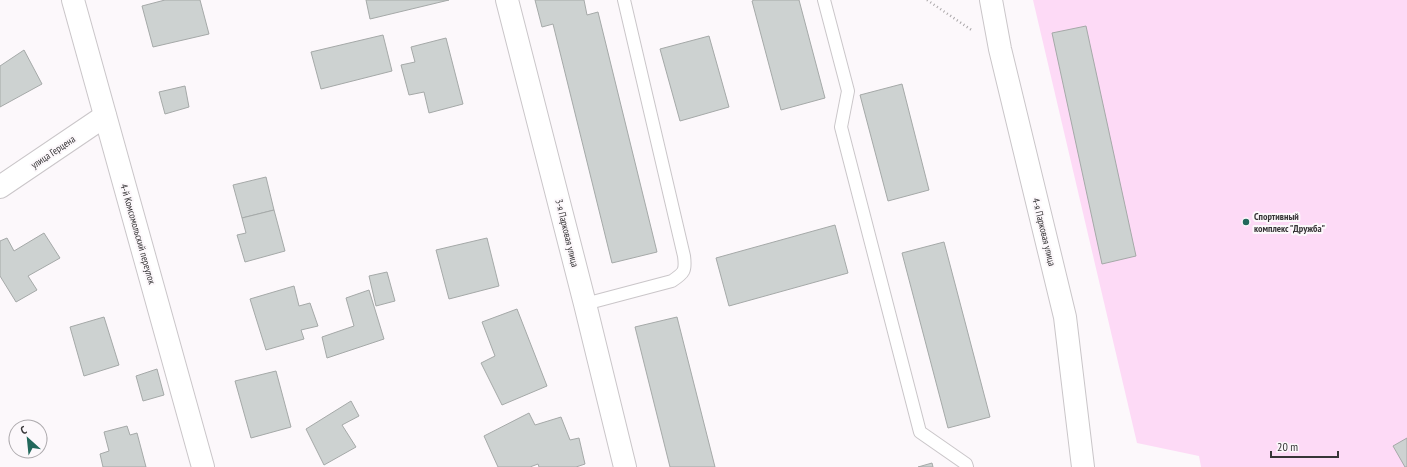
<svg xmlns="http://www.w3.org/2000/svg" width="1407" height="467" font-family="'PT Sans Narrow',sans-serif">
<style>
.green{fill:#fddaf6}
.building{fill:#cdd2d1;stroke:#a5a9a8}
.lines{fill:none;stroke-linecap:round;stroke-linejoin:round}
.service-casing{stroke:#cac6c9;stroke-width:14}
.minor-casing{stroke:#cac6c9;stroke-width:24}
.path{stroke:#a9a6a8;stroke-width:2.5;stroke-dasharray:1 3;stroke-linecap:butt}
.service{stroke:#fff;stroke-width:12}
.minor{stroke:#fff;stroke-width:22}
.poi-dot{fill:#22685b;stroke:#fcf8fb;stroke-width:1.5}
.labels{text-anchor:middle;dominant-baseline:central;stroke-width:4;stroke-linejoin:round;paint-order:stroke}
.street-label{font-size:10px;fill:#373537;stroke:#fcf8fb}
.poi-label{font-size:10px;font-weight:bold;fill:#373537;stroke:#fcf8fb;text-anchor:start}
</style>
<rect width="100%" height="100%" fill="#fcf8fb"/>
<polygon class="green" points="1033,0 1407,0 1407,467 1201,467 1199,456 1137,443"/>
<g class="building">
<polygon points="165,0 200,0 209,34 153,47 142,6"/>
<polygon points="366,0 449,0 370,19"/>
<polygon points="535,0 584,0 587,15 598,12 657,252 612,263 553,24 542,27"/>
<polygon points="754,0 799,0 825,98 781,110 752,1"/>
<polygon points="1086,26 1136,256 1102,264 1052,33"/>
<polygon points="383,35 392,71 321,89 311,52"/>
<polygon points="709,36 729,107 680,121 660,49"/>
<polygon points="446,38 463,104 429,113 424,92 409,95 401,65 415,62 411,47"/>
<polygon points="24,50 42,84 0,107 0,66"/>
<polygon points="902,84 929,190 888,201 860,95"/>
<polygon points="185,86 189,107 165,114 159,92"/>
<polygon points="266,177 274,210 242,218 233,185"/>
<polygon points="274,210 285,251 245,262 237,235 246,233 242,218"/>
<polygon points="835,225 848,273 729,306 716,258"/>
<polygon points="44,233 60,258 28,276 37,290 16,302 0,276 0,241 7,238 14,251"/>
<polygon points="487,238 499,286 449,299 436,250"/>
<polygon points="944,242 990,417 948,428 902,253"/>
<polygon points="387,272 395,301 376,306 369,276"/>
<polygon points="294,286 299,306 310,303 318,326 301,330 304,339 266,350 250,299"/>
<polygon points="369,290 384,339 327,358 322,337 354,326 346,298"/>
<polygon points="517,309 547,386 502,405 481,363 495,356 482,322"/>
<polygon points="104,317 119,365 84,376 70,327"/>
<polygon points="677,317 715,467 670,467 635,327"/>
<polygon points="157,369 164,395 143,401 136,376"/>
<polygon points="276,371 291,427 251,438 235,381"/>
<polygon points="351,401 359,416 342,425 356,447 324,465 306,429"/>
<polygon points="529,413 535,425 561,417 570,440 579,438 585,464 576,467 539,467 538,464 530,467 498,467 484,436"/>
<polygon points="127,426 130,435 137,433 146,467 103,467 100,454 109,451 104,432"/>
<polygon points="1407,438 1407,467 1405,467 1393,446"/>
<polygon points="932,463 933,467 918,467"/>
</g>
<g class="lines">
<defs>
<g id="service">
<polyline points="824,0 848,91 841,127 920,432 966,464 967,467"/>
<path d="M585 304 672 281C684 273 686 271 684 256L624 0"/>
</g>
<g id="minor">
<polyline points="73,0 203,467"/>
<polyline points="507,0 585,304 625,467"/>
<polyline points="991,0 1000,49 1065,317 1083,467"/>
<polyline points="0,187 105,116"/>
</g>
</defs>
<use href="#service" class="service-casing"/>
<use href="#minor" class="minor-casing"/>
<polyline class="path" points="927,0 973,31"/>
<use href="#service" class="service"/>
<use href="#minor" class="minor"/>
</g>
<circle class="poi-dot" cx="1246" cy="222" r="4"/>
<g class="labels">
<g class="street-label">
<text transform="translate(53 152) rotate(-34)">улица Герцена</text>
<text transform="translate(1044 232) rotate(76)">4-я Парковая улица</text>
<text transform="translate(567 233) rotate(76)">3-я Парковая улица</text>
<text transform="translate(138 234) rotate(74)">4-й Комсомольский переулок</text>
</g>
<g class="poi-label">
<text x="1254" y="216">Спортивный<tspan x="1254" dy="12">комплекс "Дружба"</tspan></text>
</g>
</g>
<g transform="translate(28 439) rotate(333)"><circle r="19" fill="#fcf8fb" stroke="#adaaad"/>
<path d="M0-3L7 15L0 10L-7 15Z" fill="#22685b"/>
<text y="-6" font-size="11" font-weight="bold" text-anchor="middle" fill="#373537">С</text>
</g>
<path d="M1271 451v6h67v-6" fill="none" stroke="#373537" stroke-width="2"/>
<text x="1277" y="451" font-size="12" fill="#373537" stroke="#fcf8fb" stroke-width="3" paint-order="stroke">20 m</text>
</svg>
